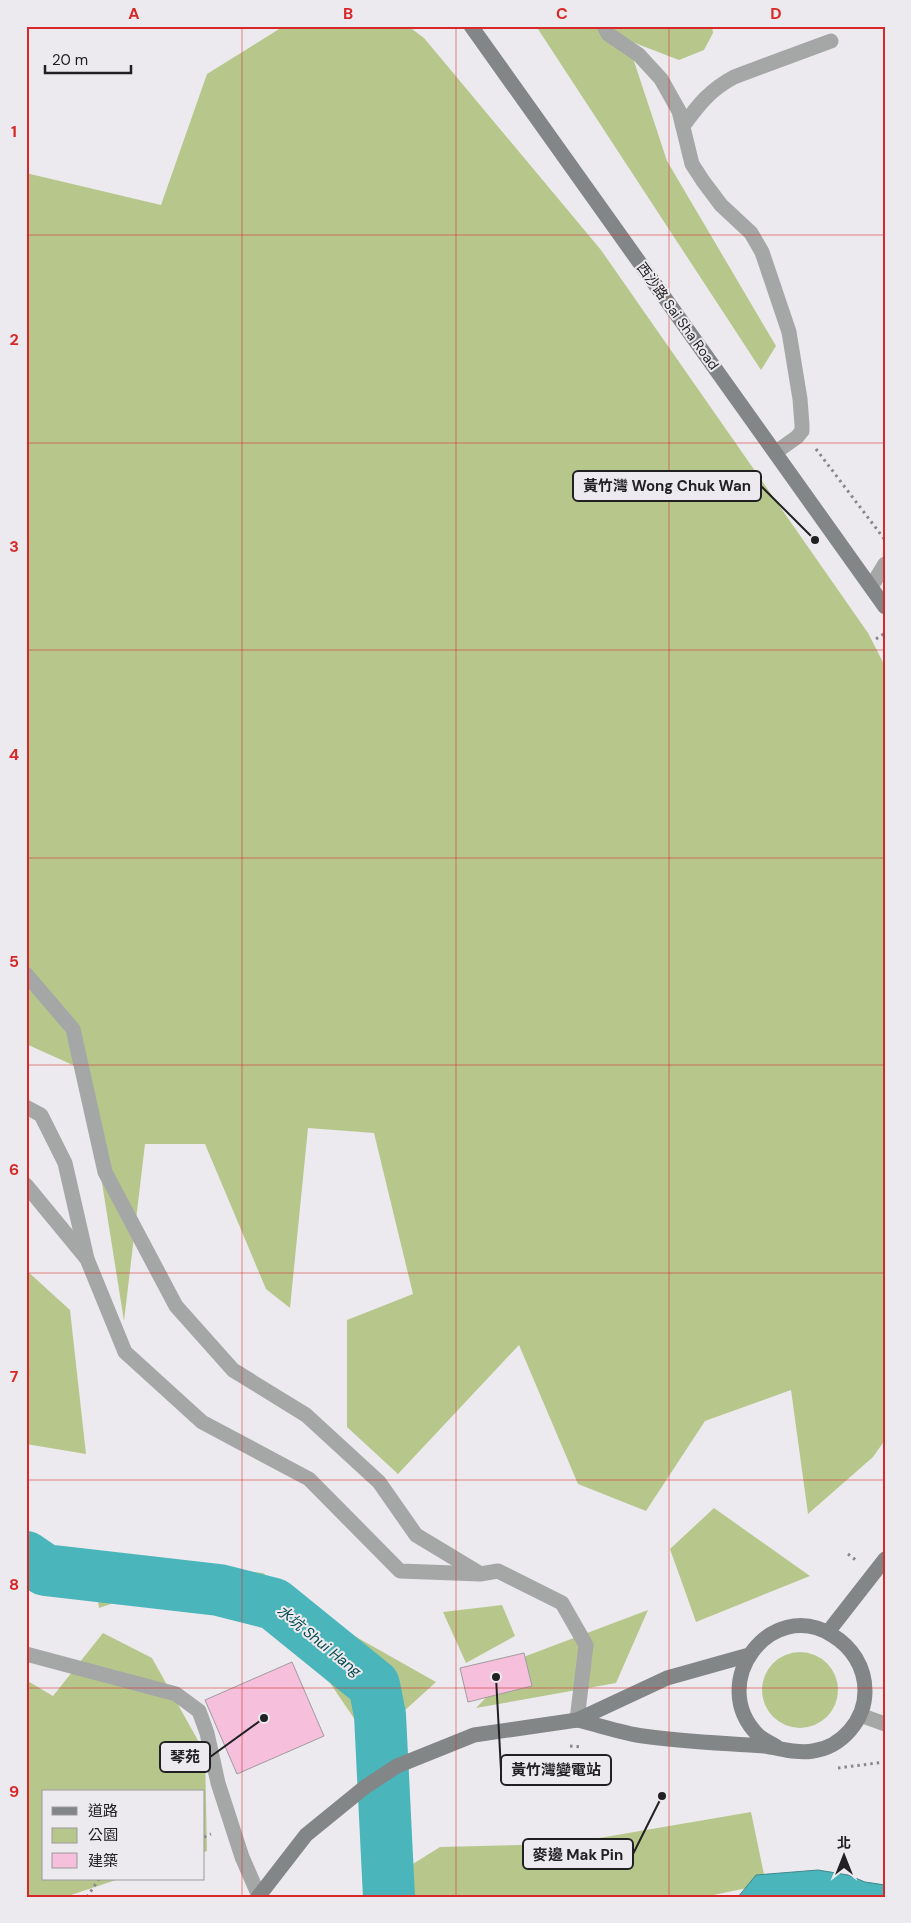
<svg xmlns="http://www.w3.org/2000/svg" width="911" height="1923" font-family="'DM Sans','Noto Sans TC',sans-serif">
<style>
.green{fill:#b7c78c}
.water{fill:#4ab5ba;stroke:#3e888c}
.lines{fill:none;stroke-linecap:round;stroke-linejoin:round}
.river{stroke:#4ab5ba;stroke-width:52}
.building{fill:#f6bfdc;stroke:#9f9b9d}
.path{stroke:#88878a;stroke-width:3;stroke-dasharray:2.5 4;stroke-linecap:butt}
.service{stroke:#a5a7a7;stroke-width:15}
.minor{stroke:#a5a7a7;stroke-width:15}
.tertiary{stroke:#a5a7a7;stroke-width:15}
.secondary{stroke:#838686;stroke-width:15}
.grid{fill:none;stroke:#d62828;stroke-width:1;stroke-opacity:0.55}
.labels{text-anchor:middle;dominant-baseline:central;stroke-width:4;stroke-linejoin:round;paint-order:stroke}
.street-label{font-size:14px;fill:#212022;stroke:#eceaee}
.water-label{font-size:15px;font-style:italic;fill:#04494c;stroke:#eceaee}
.leader{fill:none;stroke:#212022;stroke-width:2}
.callout-dot{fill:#212022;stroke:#eceaee;stroke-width:2}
.callout{fill:#eceaee;stroke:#212022;stroke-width:2}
.callout-label{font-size:15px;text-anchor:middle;font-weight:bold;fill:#212022}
.neatline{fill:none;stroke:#d62828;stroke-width:2}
.grid-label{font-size:16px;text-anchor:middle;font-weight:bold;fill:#d62828}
</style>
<rect width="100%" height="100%" fill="#eceaee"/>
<g class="green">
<polygon points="284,26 408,26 424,38 601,250 868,633 885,666 885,1440 873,1457 808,1514 791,1390 705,1421 646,1511 578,1484 519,1345 398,1474 347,1427 347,1320 413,1294 374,1133 308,1128 290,1308 266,1289 205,1144 145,1144 124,1321 84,1070 26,1044 26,173 161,205 207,74"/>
<polygon points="536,26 712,26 713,33 704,50 679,60 627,40 667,161 776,346 761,370"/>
<polygon points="26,1270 70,1310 86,1454 26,1444"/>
<polygon points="714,1508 810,1576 696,1622 670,1549"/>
<polygon points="92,1554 263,1573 335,1625 436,1682 370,1742 286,1618 146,1592 99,1608"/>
<polygon points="502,1605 515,1636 466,1663 443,1612"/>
<polygon points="648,1610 616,1683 476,1708 526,1656"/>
<polygon points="103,1633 152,1658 205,1753 207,1851 204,1852 204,1792 44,1792 44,1879 119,1879 65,1897 26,1897 26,1680 53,1696"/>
<circle cx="800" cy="1690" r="38"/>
<polygon points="751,1812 766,1884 704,1897 365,1897 376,1887 440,1847 564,1844"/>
</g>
<polygon class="water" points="818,1870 848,1875 865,1882 885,1885 885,1897 738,1897 756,1875"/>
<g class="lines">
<polyline class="river" points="26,1557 45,1570 219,1590 274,1604 374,1685 380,1715 389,1897"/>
</g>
<g class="building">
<polygon points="524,1653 532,1686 468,1702 460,1668"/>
<polygon points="292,1662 324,1736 237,1774 205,1700"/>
</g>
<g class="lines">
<g class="path">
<polyline points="816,449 885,540"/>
<polyline points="876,639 885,633"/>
<polyline points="848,1554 857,1561"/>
<polyline points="570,1746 583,1747"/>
<polyline points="838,1768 885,1762"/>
<polyline points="204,1837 211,1834"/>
<polyline points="87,1897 99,1879"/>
</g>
<polyline class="service" points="26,1107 41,1115 65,1163 87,1259"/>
<g class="minor">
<polyline points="604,26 608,34 639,55 661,79 679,111 692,164 703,181 721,205 751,233 762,252 789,332 800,399 802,425 802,431 797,437 776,452"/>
<path d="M683 126C699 104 710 90 734 77L831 41"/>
<polyline points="871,587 885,564"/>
<polyline points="26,974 73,1029 105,1172 176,1306 233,1370 306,1415 379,1482 416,1535 479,1573"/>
<polyline points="26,1185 87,1259 125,1352 202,1422 309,1479 400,1571 480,1574 498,1571 562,1603 586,1645 577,1720"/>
<polyline points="26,1654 176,1694 199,1711 207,1733 218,1783 242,1857 259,1896"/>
</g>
<polyline class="tertiary" points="860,1715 885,1724"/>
<g class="secondary">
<polyline points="471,26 885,607"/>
<polyline points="828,1632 885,1559"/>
<path d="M577 1720C599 1725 621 1733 643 1736 683 1742 724 1743 764 1746 780 1748 796 1754 813 1751 842 1747 865 1720 865 1691 865 1667 852 1647 832 1635 771 1597 706 1683 758 1735 763 1740 771 1743 777 1747"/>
<polyline points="258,1897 306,1835 365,1787 397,1766 474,1735 577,1720 667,1678 749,1655"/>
</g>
</g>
<path class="grid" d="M242 26V1897M456 26V1897M669 26V1897M26 235H885M26 443H885M26 650H885M26 858H885M26 1065H885M26 1273H885M26 1480H885M26 1688H885"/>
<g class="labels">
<g class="street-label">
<text transform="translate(678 316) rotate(54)">西沙路 Sai Sha Road</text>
</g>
<g class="water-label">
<text transform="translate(319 1641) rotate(39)">水坑 Shui Hang</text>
</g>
</g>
<path class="leader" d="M815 540L761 486M264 1718L210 1757M496 1677L501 1770M662 1796L633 1854"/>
<g class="callout-dot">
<circle cx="815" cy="540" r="5"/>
<circle cx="264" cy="1718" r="5"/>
<circle cx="496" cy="1677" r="5"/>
<circle cx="662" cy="1796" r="5"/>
</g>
<g class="callout">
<rect x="573" y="471" width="188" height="30" rx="5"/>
<rect x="160" y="1742" width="50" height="30" rx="5"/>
<rect x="501" y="1755" width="110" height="30" rx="5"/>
<rect x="523" y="1839" width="110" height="30" rx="5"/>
</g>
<g class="callout-label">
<text x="667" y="491">黃竹灣 Wong Chuk Wan</text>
<text x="185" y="1762">琴苑</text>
<text x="556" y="1775">黃竹灣變電站</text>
<text x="578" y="1860">麥邊 Mak Pin</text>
</g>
<rect width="911" height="1923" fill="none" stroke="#eceaee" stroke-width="55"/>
<rect x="42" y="1790" width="162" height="90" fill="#eceaee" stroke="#9b999c"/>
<rect x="52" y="1807" width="25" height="8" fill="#838686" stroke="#9b999c"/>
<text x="88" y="1816" font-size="15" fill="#212022">道路</text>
<rect x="52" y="1828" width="25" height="15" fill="#b7c78c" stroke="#9b999c"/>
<text x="88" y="1840" font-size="15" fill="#212022">公園</text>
<rect x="52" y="1853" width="25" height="15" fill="#f6bfdc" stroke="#9b999c"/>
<text x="88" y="1866" font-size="15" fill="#212022">建築</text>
<g transform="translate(844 1856)" stroke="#eceaee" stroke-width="4" paint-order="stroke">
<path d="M0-4L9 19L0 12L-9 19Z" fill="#212022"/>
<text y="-8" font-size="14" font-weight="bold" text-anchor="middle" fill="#212022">北</text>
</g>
<path d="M45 65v8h86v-8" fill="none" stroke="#212022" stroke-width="2.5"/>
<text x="52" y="65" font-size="15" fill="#212022" stroke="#eceaee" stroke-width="4" paint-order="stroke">20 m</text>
<rect x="28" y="28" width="856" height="1868" class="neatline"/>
<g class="grid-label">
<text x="134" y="19">A</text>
<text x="348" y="19">B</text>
<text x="562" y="19">C</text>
<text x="776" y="19">D</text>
<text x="14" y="137">1</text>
<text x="14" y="345">2</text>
<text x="14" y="552">3</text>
<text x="14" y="760">4</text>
<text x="14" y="967">5</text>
<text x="14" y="1175">6</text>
<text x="14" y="1382">7</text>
<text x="14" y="1590">8</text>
<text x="14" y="1797">9</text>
</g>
</svg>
